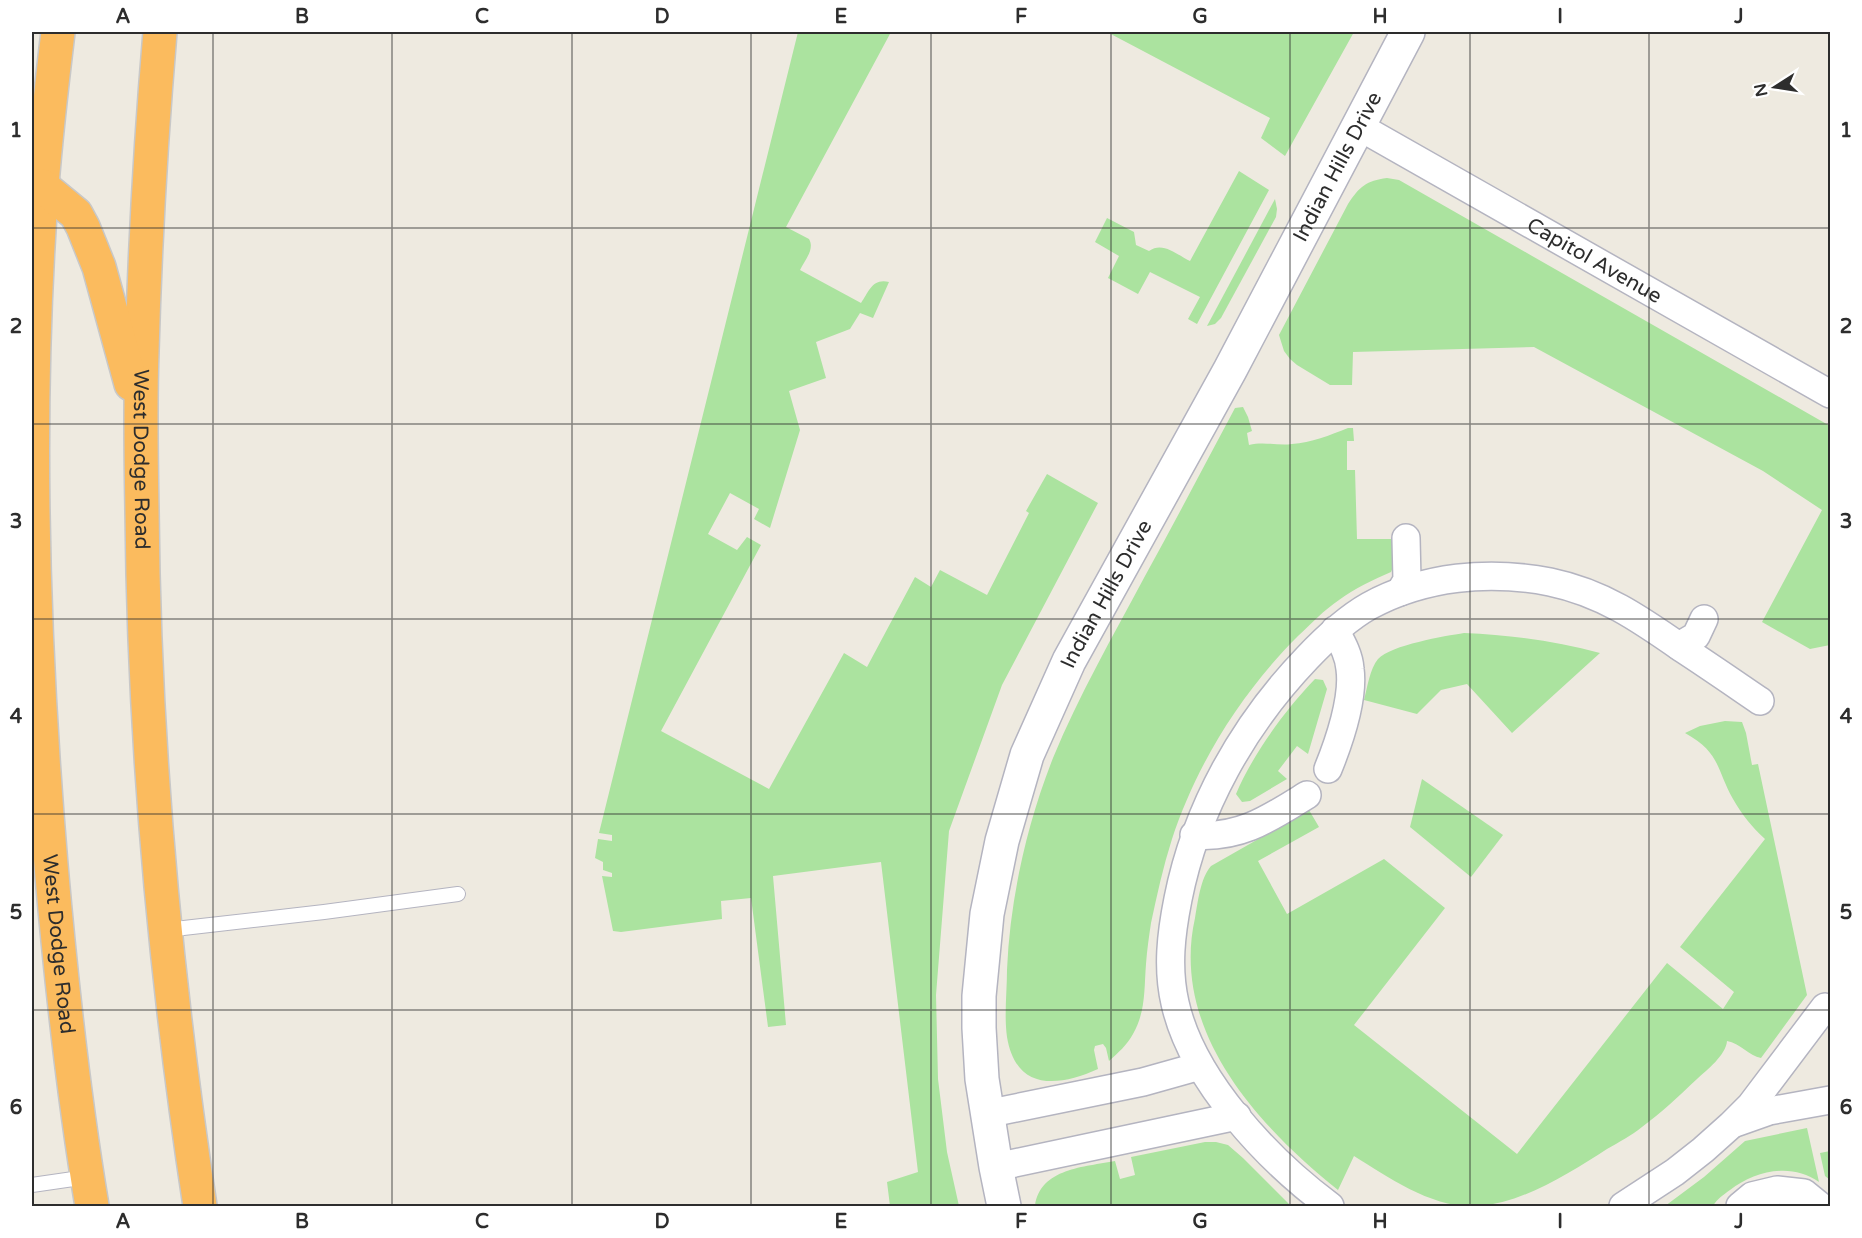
<svg xmlns="http://www.w3.org/2000/svg" width="1862" height="1238" font-family="'Varela Round',sans-serif">
<style>
.green{fill:#abe39f}
.lines{fill:none;stroke-linecap:round;stroke-linejoin:round}
.lane-casing{stroke:#b4b4c0;stroke-width:16}
.street-casing{stroke:#b4b4c0;stroke-width:30}
.secondary-casing{stroke:#b4b4c0;stroke-width:36}
.highway-casing{stroke:#c8c8c8;stroke-width:36}
.lane{stroke:#fff;stroke-width:14}
.street{stroke:#fff;stroke-width:27}
.secondary{stroke:#fff;stroke-width:33}
.highway{stroke:#fbbb5e;stroke-width:33}
.grid{fill:none;stroke:#2d2d2d;stroke-width:1.5;stroke-opacity:0.55}
.labels{text-anchor:middle;dominant-baseline:central;stroke-width:4.5;stroke-linejoin:round;paint-order:stroke}
.street-label{font-size:21px;fill:#2d2d2d;stroke:#fff}
.neatline{fill:none;stroke:#2d2d2d;stroke-width:2}
.grid-label{font-size:20px;text-anchor:middle;font-weight:bold;fill:#2d2d2d}
</style>
<rect width="100%" height="100%" fill="#eeeae0"/>
<g class="green">
<path d="M798 32 812 33 813 32H891L786 227 809 239C815 249 805 260 800 270L861 303C869 292 872 278 889 282L873 318 860 313 850 329 816 342 826 378 789 391 800 430 770 528 754 519 759 509 730 493 708 534 737 550 747 537 761 545 661 731 769 789 844 653 867 667 915 577 931 587 940 570 987 595 1029 513 1026 511 1047 474 1098 503 1002 685 949 831 936 995 938 1079 947 1152 959 1206H890L887 1182 918 1172 881 862 773 876 786 1025 768 1027 751 898 721 901 722 919 621 932 613 931 602 876 612 877V873L603 870V862L595 858 598 839 612 841V835L599 833Z"/>
<polygon points="1107,32 1354,32 1285,156 1261,138 1270,118"/>
<path d="M1239 171 1269 190 1197 324 1188 319 1200 297 1150 272 1138 294 1108 278 1119 256 1095 242 1107 218 1134 232 1136 245 1149 251C1163 241 1177 255 1190 261Z"/>
<path d="M1387 178 1399 180 1830 426V645L1810 649 1762 622 1822 510 1763 471 1534 347 1353 352 1352 385H1330L1297 365 1290 359 1284 351 1279 335 1348 204C1360 186 1366 181 1387 178Z"/>
<polygon points="1275,199 1277,209 1276,217 1221,318 1215,324 1207,326"/>
<path d="M1243 407 1248 417 1252 431 1247 433 1249 445C1264 441 1277 446 1292 444 1311 443 1330 435 1348 428H1353L1354 441H1347V470H1355L1357 539H1393L1395 563 1391 572C1373 580 1355 588 1339 600 1324 610 1311 624 1298 636 1242 692 1197 763 1172 839 1163 867 1157 895 1151 923 1149 936 1147 950 1146 964 1144 989 1146 1011 1133 1034 1127 1045 1118 1053 1109 1061L1106 1048 1103 1044 1095 1046 1094 1050 1098 1069C1058 1087 1016 1091 1007 1037 1004 1015 1007 992 1007 970 1010 898 1027 824 1053 758 1079 695 1113 636 1145 576 1176 520 1205 464 1235 408Z"/>
<path d="M1464 633C1510 635 1556 641 1600 653L1512 733 1467 684 1441 690 1417 714 1364 700C1367 689 1370 668 1378 659 1391 645 1445 636 1464 633Z"/>
<path d="M1315 679 1323 680 1327 689 1308 754 1297 746 1278 771 1287 779 1250 801 1242 802 1236 794C1253 754 1285 710 1315 679Z"/>
<path d="M1725 721 1742 722 1746 733 1752 765 1758 764 1807 995 1761 1058C1749 1056 1740 1043 1727 1041 1726 1055 1707 1070 1697 1079 1679 1096 1661 1113 1642 1127 1631 1136 1619 1142 1607 1149 1571 1172 1523 1203 1479 1206 1435 1210 1389 1178 1354 1156L1338 1190C1257 1125 1170 1030 1195 918 1198 902 1200 879 1211 866L1309 810 1319 827 1258 861 1287 914 1384 859 1445 908 1354 1025 1517 1154 1667 963 1723 1009 1734 992 1680 947 1765 839C1752 827 1742 815 1733 799 1716 769 1721 753 1685 733L1700 726Z"/>
<polygon points="1422,779 1503,835 1471,877 1410,827"/>
<path d="M1807 1128 1819 1182C1791 1162 1755 1171 1730 1190 1723 1195 1717 1199 1713 1206H1665L1704 1177 1745 1141Z"/>
<path d="M1205 1142H1216L1228 1145 1243 1158 1291 1206H1035C1040 1168 1085 1167 1115 1161L1120 1179 1135 1175 1131 1157Z"/>
<polygon points="1830,1151 1830,1180 1825,1176 1820,1153"/>
</g>
<g class="lines">
<defs>
<g id="lane">
<polyline points="166,930 324,912 458,894"/>
<polyline points="32,1185 87,1177"/>
</g>
<g id="street">
<path id="s1" d="M1358 126 1830 394"/>
<polyline points="1400,592 1407,580 1406,538"/>
<polyline points="1679,646 1696,636 1704,619"/>
<path d="M1328 769C1339 742 1354 698 1350 669 1349 655 1342 643 1335 630"/>
<path d="M1194 835C1240 839 1270 818 1307 795"/>
<polyline points="986,1114 1143,1082 1200,1066"/>
<polyline points="1735,1123 1769,1111 1830,1100"/>
<polyline points="996,1167 1237,1116"/>
<path d="M1330 1206C1268 1160 1192 1080 1175 1003 1167 968 1171 934 1178 899 1196 808 1243 725 1307 658 1326 638 1346 619 1369 606 1424 576 1489 570 1550 582 1603 593 1640 619 1683 649 1709 666 1735 684 1760 701"/>
<polyline points="1623,1206 1675,1172 1703,1150 1731,1125 1751,1105 1825,1007"/>
<polyline points="1740,1206 1752,1196 1777,1190 1804,1193 1820,1206"/>
</g>
<g id="secondary">
<path id="s2" d="M1004 1206 996 1167 982 1079 979 1028V996L987 914 1002 841 1027 755 1069 661 1230 370 1408 32"/>
</g>
<g id="highway">
<path id="s3" d="M58 32C52 82 46 134 42 185 25 411 32 639 51 865 61 980 73 1093 92 1206"/>
<path id="s4" d="M160 32C151 138 145 244 142 351 140 404 141 457 142 511 144 743 165 976 200 1206"/>
<polyline points="42,186 76,214 83,227 99,267 131,384"/>
</g>
</defs>
<use href="#lane" class="lane-casing"/>
<use href="#street" class="street-casing"/>
<use href="#secondary" class="secondary-casing"/>
<use href="#highway" class="highway-casing"/>
<use href="#lane" class="lane"/>
<use href="#street" class="street"/>
<use href="#secondary" class="secondary"/>
<use href="#highway" class="highway"/>
</g>
<path class="grid" d="M213 32V1206M392 32V1206M572 32V1206M751 32V1206M931 32V1206M1111 32V1206M1290 32V1206M1470 32V1206M1649 32V1206M32 228H1830M32 424H1830M32 619H1830M32 814H1830M32 1010H1830"/>
<g class="labels">
<g class="street-label">
<text stroke="none"><textPath href="#s2" startOffset="1124">Indian Hills Drive</textPath></text>
<text stroke="none"><textPath href="#s1" startOffset="272">Capitol Avenue</textPath></text>
<text stroke="none"><textPath href="#s4" startOffset="428">West Dodge Road</textPath></text>
<text stroke="none"><textPath href="#s2" startOffset="638">Indian Hills Drive</textPath></text>
<text stroke="none"><textPath href="#s3" startOffset="914">West Dodge Road</textPath></text>
</g>
</g>
<rect width="1862" height="1238" fill="none" stroke="#ffffff" stroke-width="66"/>
<g transform="translate(1775 87) rotate(258)" stroke="#ffffff" stroke-width="4.5" paint-order="stroke">
<path d="M0-4.5L10 22L0 15L-10 22Z" fill="#2d2d2d"/>
<text y="-9" font-size="16" font-weight="bold" text-anchor="middle" fill="#2d2d2d">N</text>
</g>
<rect x="33" y="33" width="1796" height="1172" class="neatline"/>
<g class="grid-label">
<text x="123" y="23">A</text>
<text x="302" y="23">B</text>
<text x="482" y="23">C</text>
<text x="662" y="23">D</text>
<text x="841" y="23">E</text>
<text x="1021" y="23">F</text>
<text x="1200" y="23">G</text>
<text x="1380" y="23">H</text>
<text x="1560" y="23">I</text>
<text x="1739" y="23">J</text>
<text x="16" y="137">1</text>
<text x="1846" y="137">1</text>
<text x="16" y="333">2</text>
<text x="1846" y="333">2</text>
<text x="16" y="528">3</text>
<text x="1846" y="528">3</text>
<text x="16" y="723">4</text>
<text x="1846" y="723">4</text>
<text x="16" y="919">5</text>
<text x="1846" y="919">5</text>
<text x="16" y="1114">6</text>
<text x="1846" y="1114">6</text>
<text x="123" y="1228">A</text>
<text x="302" y="1228">B</text>
<text x="482" y="1228">C</text>
<text x="662" y="1228">D</text>
<text x="841" y="1228">E</text>
<text x="1021" y="1228">F</text>
<text x="1200" y="1228">G</text>
<text x="1380" y="1228">H</text>
<text x="1560" y="1228">I</text>
<text x="1739" y="1228">J</text>
</g>
</svg>
